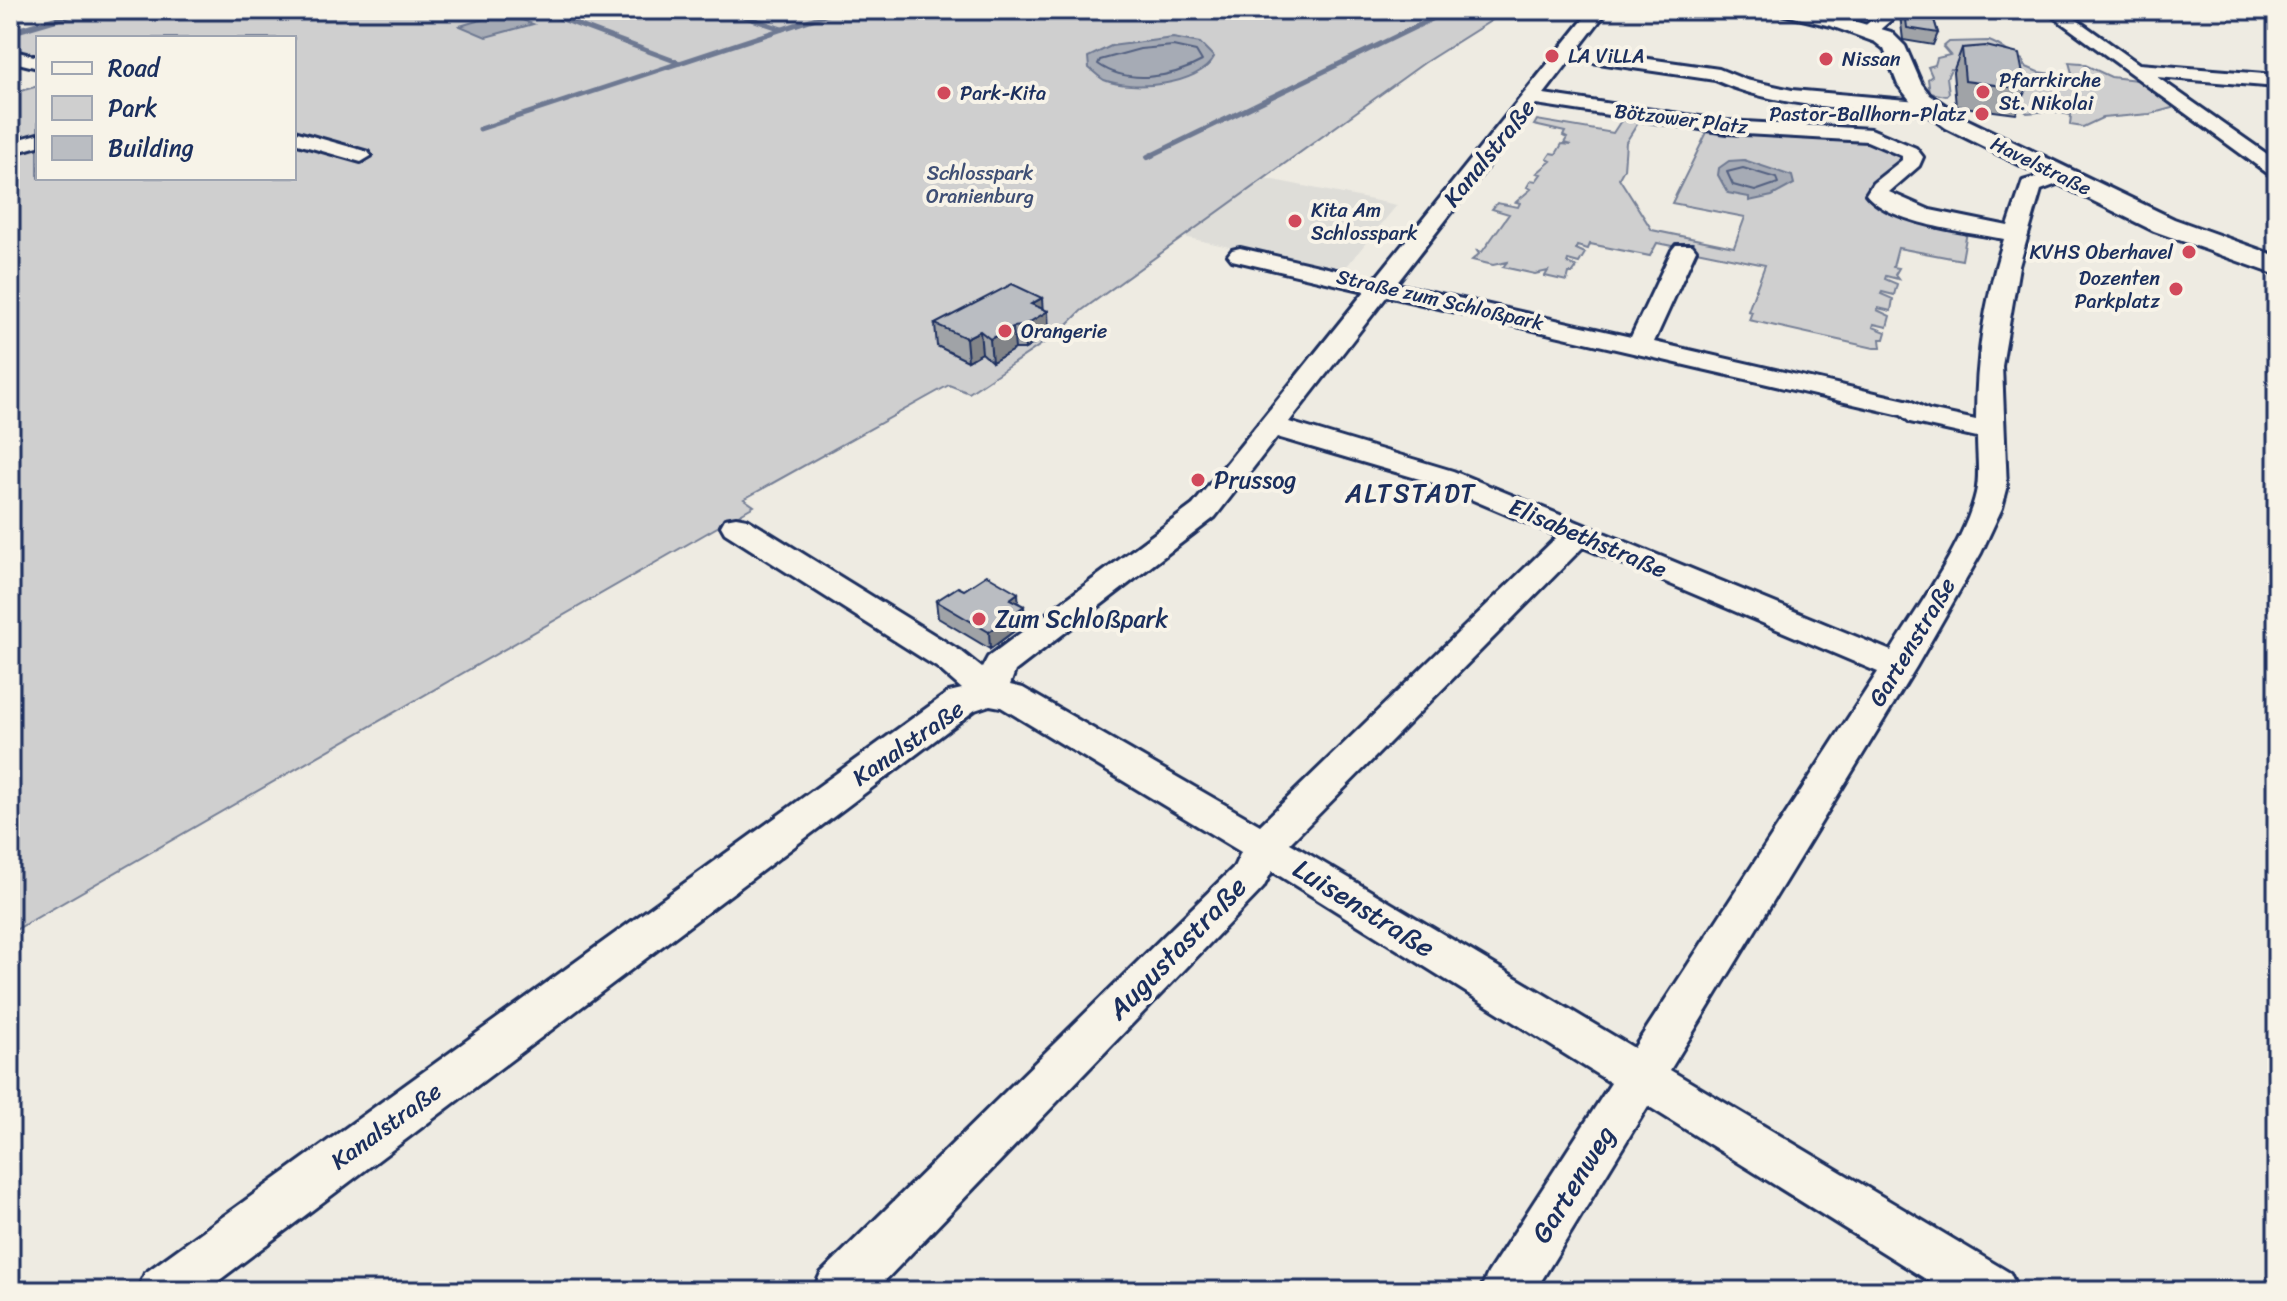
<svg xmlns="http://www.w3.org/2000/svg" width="2287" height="1301" font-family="Sriracha,sans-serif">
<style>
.built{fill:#deddd8}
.green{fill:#cfcfcf;stroke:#757f96;stroke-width:2}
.water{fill:#a6abb5;stroke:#6e7992;stroke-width:2}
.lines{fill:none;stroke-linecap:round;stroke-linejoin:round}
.shore{stroke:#536181;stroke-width:2}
.stream-far1{stroke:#6e7992;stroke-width:5}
.stream{stroke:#6e7992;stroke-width:6}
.minor-casing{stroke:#1b2f5e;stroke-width:6}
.major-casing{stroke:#1b2f5e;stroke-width:6}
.minor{fill:#f7f3e8;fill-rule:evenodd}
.major{fill:#f7f3e8;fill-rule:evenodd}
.wall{fill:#a0a3a7;stroke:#1b2f5e;stroke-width:2}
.shaded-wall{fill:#828488;stroke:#1b2f5e;stroke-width:2}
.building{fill:#babdc2;stroke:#1b2f5e;stroke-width:2}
.poi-dot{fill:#d1495b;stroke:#f7f3e8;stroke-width:3}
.labels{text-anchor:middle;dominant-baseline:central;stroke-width:8;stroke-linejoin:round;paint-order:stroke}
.far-poi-label{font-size:20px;fill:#1b2f5e;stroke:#f7f3e8;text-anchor:start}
.far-street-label{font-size:20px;fill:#1b2f5e;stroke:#f7f3e8}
.far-park-label{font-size:20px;fill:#3f4f75;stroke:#f7f3e8}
.street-label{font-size:24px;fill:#1b2f5e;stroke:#f7f3e8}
.poi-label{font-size:24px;fill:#1b2f5e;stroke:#f7f3e8;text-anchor:start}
.neighbourhood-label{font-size:26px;letter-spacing:2px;fill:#1b2f5e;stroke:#f7f3e8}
.near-street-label{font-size:28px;fill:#1b2f5e;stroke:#f7f3e8}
</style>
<rect width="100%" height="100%" fill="#eeebe2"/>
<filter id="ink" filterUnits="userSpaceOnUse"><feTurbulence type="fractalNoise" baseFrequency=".0125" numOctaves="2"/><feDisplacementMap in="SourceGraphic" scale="16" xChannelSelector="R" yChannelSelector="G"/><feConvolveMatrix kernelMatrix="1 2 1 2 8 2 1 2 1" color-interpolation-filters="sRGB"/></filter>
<g filter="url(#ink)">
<polygon class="built" points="1264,178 1397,205 1342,272 1184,237"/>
<g class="green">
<polygon points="80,10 1508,10 1424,63 1081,311 1060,332 969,393 949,385 744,499 754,506 10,933 10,94 38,86 38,178 294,178 294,38 38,38 38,65 10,58 10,30"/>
<path d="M1989 41C2002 45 2010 55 2023 60L2024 66 2038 72 2073 77 2069 62 2081 63 2111 77 2137 80 2172 103V108L2150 114 2102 118 2083 127 2070 125 2071 115 2051 111 2027 113 2021 107 2019 100 1966 70 1951 69 1947 77 1949 93 1946 96 1930 93 1928 79 1932 76 1928 67 1935 65 1937 58 1950 55 1943 47 1949 42Z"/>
<polygon points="1626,113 1643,115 1626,142 1624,169 1619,178 1652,230 1734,247 1745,217 1672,203 1710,126 1856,136 1887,143 1905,158 1866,192 1866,197 1875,204 1968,226 1962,260 1898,248 1893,267 1899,268 1895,275 1898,279 1886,276 1885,279 1897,284 1894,295 1882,292 1881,294 1893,299 1891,311 1878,308 1877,310 1890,316 1887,327 1874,324 1873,327 1886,332 1884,339 1880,339 1881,348 1874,348 1749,320 1752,312 1748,311 1765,265 1657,243 1650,256 1590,244 1588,249 1577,246 1576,249 1585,253 1579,263 1568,260 1567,263 1577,267 1573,273 1569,273 1567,281 1545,276 1548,271 1535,274 1503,267 1507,262 1493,265 1472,260 1479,254 1477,251 1482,252 1509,214 1492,209 1497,203 1518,207 1520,203 1516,202 1531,189 1527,187 1531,180 1536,181 1541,174 1537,173 1551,161 1547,159 1551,153 1556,154 1562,144 1571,145 1564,143 1567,138 1563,136 1565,132 1534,125 1537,120 1613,133"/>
</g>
<g class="water">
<polygon points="504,13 533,24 486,37 460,26"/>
<path d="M1173 38 1200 43 1214 57C1199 86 1132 91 1104 80 1099 77 1094 72 1089 68L1088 57 1111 46Z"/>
<polygon points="1744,160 1792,176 1794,184 1772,196 1749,201 1749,197 1728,193 1718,175 1719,168 1729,161"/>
</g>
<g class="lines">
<g class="shore">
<path d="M1173 46 1196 51 1202 61C1171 78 1128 85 1098 64L1100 60 1140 49Z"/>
<polygon points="1743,168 1776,178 1778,183 1755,191 1733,185 1727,172"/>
</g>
<g class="stream-far1">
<polyline points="538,10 680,63"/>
<polyline points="725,10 782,29"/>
<polyline points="10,33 89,10"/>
<polyline points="480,129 840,10"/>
<polyline points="1148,157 1436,17"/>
</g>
<polyline class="stream" points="1148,157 1152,155"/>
<defs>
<g id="minor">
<path d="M1591 10H1608L1578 49 1719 69 1746 80 1792 90 1930 102 1940 108 1930 114C1858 108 1781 110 1715 80L1571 59 1544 94 1727 121 1871 129 1916 148 1923 157 1919 166 1889 192 1930 210 2008 226 2023 181 2061 170 2072 176 2068 180 2041 190 2019 266 2002 366 2007 489 2002 508 1981 553 1916 667 1670 1070 2010 1273 2018 1291H1945L1648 1106 1535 1291H1480L1488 1273 1611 1083 1272 871 1263 888 875 1291H813L821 1273 1234 867 1241 852 1001 707 990 705 975 710 205 1291H137L145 1273 949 692 962 689 938 668 725 533 721 526 725 519 736 517 747 519 962 652 982 668 988 657 1193 505 1365 291 1232 260 1228 255 1232 250 1240 248 1375 279ZM1536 104 1727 133 1867 141 1902 156V160L1873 183 1866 194C1889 224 1968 232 2004 239 1985 298 1976 358 1976 420L1929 410 1910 401 1654 342 1696 250 1692 245H1676L1672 250 1631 337 1396 284ZM1387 296 1901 415 1910 422 1977 437C1977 455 1980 476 1976 493 1965 542 1918 607 1891 651L1453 471 1289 422ZM1277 437 1433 483 1558 536 1260 825 1023 688 1010 685 1015 671 1215 517ZM1583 547 1878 672 1634 1048 1290 843Z"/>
<polygon points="1874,10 1890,10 1892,19 1875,34 1863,34 1860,30 1875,17"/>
<polygon points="2044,10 2063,10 2139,64 2277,75 2277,87 2157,77 2277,161 2277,177 2270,175"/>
<polygon points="10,50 38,57 38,68 10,61"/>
<polygon points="294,131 368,152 371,156 361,162 294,143"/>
<polygon points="38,134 38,146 10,154 10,142"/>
</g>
<polygon id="major" points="1778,10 1816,10 1891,32 1905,46 1921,83 1930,95 1964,118 2174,219 2277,256 2277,275 2154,231 1946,128 1914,105 1898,85 1884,49 1875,42 1831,26 1781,14"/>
</defs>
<use href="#minor" class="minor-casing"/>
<use href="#major" class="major-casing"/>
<use href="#minor" class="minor"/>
<use href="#major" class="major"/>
</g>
<g class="wall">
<polygon points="1901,10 1931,10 1938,33 1933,45 1903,40 1900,15"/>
<polygon points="1962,48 2026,89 2016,114 1956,106 1953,72"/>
<polygon points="1043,309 1049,334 1025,349 1015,349 992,362 982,353 968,361 937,346 935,324"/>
<polygon points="964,590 1019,604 1025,623 990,649 938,618 936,601"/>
</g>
<g class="shaded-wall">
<polygon points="1042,298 1043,314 1048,311 1049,334 1025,349 1023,326 1031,304"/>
<polygon points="1013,327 1015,349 992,362 990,339"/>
<polygon points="980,331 982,353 968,361 966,338"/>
<polygon points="1018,593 1019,609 1010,599"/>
<polygon points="1024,606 1025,623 990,649 989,632"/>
</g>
<g class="building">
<polygon points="1905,10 1931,10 1938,33 1907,28"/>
<polygon points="1986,46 2019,54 2026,89 1965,81 1962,48"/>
<polygon points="1012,284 1042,298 1031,304 1048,311 1023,326 1013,327 990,339 980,331 966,338 935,324"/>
<polygon points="987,575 1018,593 1010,599 1024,606 989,632 936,601 958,587 964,590"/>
</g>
</g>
<g class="poi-dot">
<circle cx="1552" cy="56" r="8"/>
<circle cx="1826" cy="59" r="8"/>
<circle cx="1983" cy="92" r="8"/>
<circle cx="944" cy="93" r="8"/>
<circle cx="1982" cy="114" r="8"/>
<circle cx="1295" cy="221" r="8"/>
<circle cx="2189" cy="252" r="8"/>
<circle cx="2176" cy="289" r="8"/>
<circle cx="1005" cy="331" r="8"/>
<circle cx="1198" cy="480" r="8"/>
<circle cx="979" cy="619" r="8"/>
</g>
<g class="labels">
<g class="far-poi-label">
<text x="1568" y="56">LA ViLLA</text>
<text x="1842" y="59">Nissan</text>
<text x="1999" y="80">Pfarrkirche<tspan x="1999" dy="23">St. Nikolai</tspan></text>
<text x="960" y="93">Park-Kita</text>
<text x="1966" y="114" text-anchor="end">Pastor-Ballhorn-Platz</text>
<text x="1311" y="210">Kita Am<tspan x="1311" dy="23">Schlosspark</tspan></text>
<text x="2173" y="252" text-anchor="end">KVHS Oberhavel</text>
<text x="2160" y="278" text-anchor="end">Dozenten<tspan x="2160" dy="23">Parkplatz</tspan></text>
<text x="1021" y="331">Orangerie</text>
</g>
<g class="far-street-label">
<text transform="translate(1681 119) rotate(7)">Bötzower Platz</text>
<text transform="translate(2041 166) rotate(26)">Havelstraße</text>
<text transform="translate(1440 300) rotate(13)">Straße zum Schloßpark</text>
</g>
<g class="far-park-label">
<text x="980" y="173">Schlosspark<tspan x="980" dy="23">Oranienburg</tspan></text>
</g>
<g class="street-label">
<text transform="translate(1489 153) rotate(-51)">Kanalstraße</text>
<text transform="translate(1588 538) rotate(23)">Elisabethstraße</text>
<text transform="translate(1912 642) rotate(-59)">Gartenstraße</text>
<text transform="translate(908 743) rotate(-35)">Kanalstraße</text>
<text transform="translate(386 1126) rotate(-36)">Kanalstraße</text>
</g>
<g class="poi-label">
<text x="1214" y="480">Prussog</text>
<text x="995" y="619">Zum Schloßpark</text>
</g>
<g class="neighbourhood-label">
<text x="1411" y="493">ALTSTADT</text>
</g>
<g class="near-street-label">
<text transform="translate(1364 908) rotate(32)">Luisenstraße</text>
<text transform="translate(1177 948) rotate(-46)">Augustastraße</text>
<text transform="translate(1573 1184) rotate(-58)">Gartenweg</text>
</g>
</g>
<rect width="2287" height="1301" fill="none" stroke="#f7f3e8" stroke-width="40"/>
<rect x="20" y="20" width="2247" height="1261" fill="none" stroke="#1b2f5e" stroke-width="3" filter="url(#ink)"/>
<rect x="36" y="36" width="260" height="144" fill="#f7f3e8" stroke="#9fa5b1" stroke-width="2"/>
<rect x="52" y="62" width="40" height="12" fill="#f7f3e8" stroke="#9fa5b1" stroke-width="2"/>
<text x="108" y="76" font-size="24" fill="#1b2f5e">Road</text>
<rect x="52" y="96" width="40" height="24" fill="#cfcfcf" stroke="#9fa5b1" stroke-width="2"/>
<text x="108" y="116" font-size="24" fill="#1b2f5e">Park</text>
<rect x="52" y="136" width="40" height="24" fill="#babdc2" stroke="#9fa5b1" stroke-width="2"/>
<text x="108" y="156" font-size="24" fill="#1b2f5e">Building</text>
</svg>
